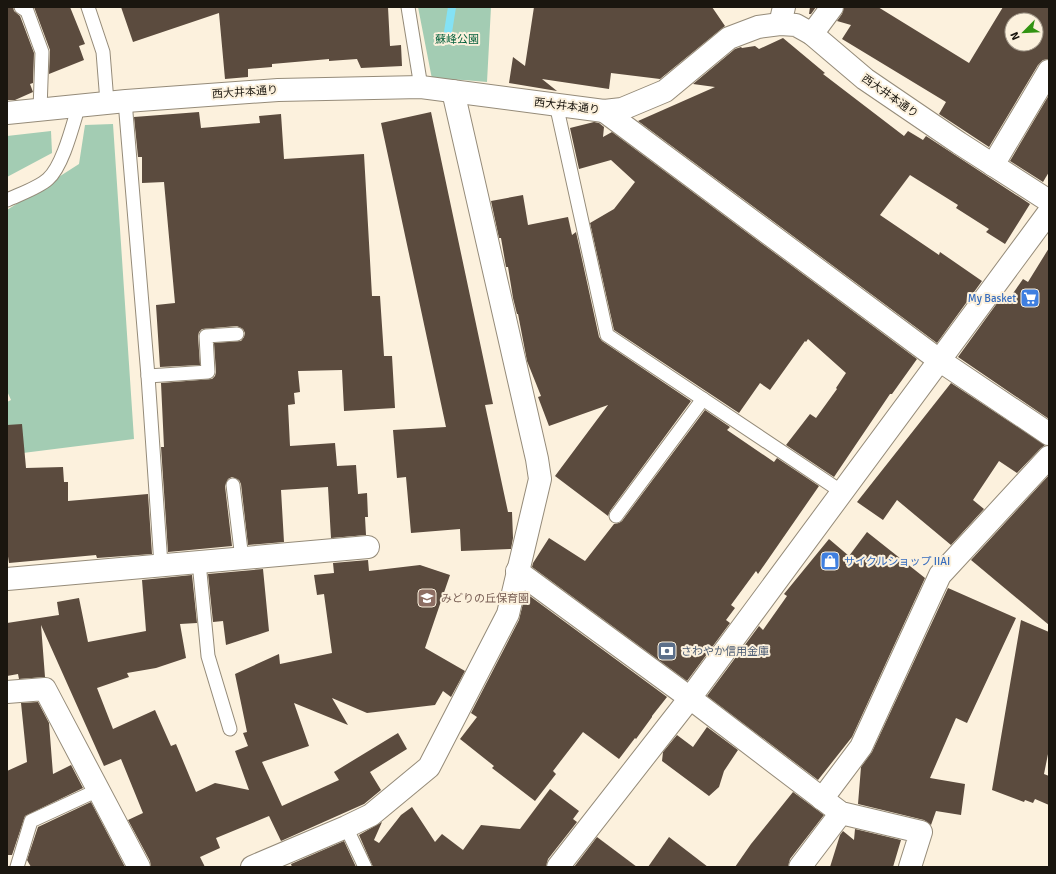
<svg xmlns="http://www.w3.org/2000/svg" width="1056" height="874" font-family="Signika,'Noto Sans JP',sans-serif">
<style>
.green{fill:#a3ccb3}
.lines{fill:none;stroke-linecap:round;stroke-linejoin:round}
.stream{stroke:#84e2f5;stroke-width:8}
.building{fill:#5b4b3e;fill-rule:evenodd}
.service-casing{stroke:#958b79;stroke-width:15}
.minor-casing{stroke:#958b79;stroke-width:24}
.tertiary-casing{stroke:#958b79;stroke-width:24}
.service{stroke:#fff;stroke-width:13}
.minor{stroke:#fff;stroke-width:22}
.tertiary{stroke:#fff;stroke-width:22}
.labels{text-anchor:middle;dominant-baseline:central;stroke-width:4;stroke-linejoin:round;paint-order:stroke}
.park-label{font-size:11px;fill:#05613d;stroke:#fcf1dd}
.street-label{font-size:11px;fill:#1a160f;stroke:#fcf1dd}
.shop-label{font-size:11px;fill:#366cbe;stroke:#fcf1dd;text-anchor:end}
.education-label{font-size:11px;fill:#785e54;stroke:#fcf1dd;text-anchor:start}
.service-label{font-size:11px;fill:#4e5e75;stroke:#fcf1dd;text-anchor:start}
</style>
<rect width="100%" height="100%" fill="#fcf1dd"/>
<g class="green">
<polygon points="418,7 491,7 487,82 464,80 432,79"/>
<polygon points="113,124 134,439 7,455 7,402 11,400 7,391 7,210 79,164 85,125"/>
<polygon points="51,131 52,153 7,177 7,136"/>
</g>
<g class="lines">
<polyline class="stream" points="448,32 452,7"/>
</g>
<g class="building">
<polygon points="7,7 13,7 14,11 20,16 34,53 33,83 30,84 33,92 15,100 7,100"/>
<polygon points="34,7 70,7 85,44 79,46 84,60 49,74 50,50"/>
<polygon points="121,7 388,7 390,46 401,45 402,66 361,68 357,59 329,61 329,59 272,64 272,67 248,69 248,77 225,79 219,13 133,42"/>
<polygon points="534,7 712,7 725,26 660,79 611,73 609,89 542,79 557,91 509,83 513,57 525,66"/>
<polygon points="810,7 816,7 811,14 809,14"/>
<path d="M844 7H878L969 63 1003 7H1049V59L1043 60 1038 65 989 147 939 114 946 102 842 39 851 25 837 21 842 14ZM1012 20H1036V44H1012Z"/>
<polygon points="783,38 825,73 823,74 904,136 908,131 923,140 926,136 1030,204 1005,244 986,232 989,229 956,208 958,205 910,175 880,215 939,255 940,252 982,281 937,343 638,121 715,87 693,84 735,49 741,47 742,48 755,46 759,49"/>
<polygon points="1049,95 1049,172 1043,182 1010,161"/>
<polygon points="199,112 201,128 260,123 259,116 281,114 284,159 364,154 372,296 380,296 384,356 392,356 395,408 344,411 342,370 298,371 300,392 294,393 295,404 288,405 290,446 335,443 337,466 356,465 358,494 367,493 368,517 365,517 366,535 331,538 328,487 281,490 284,542 248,545 241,484 239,480 232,477 228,479 225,486 232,546 168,552 161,447 164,447 161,383 212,379 215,376 216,372 214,343 241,341 244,337 245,333 243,329 237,326 202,329 199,332 198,336 200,365 160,367 156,305 175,303 164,182 142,183 142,157 138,157 134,117"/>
<polygon points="431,112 493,404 485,405 508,512 512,512 513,538 511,549 461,551 460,529 411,533 406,477 397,478 393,430 446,427 381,123"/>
<polygon points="594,122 599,123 604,127 603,137 612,132 917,359 892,394 890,394 834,477 786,445 810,414 816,418 837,389 836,388 846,373 808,339 806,342 805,341 770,390 760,383 739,413 614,330 590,223 614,209 635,182 611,160 579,169 570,128"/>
<polygon points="523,195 528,225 568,217 572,235 576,232 599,337 602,341 691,401 610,511 608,516 555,476 608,405 549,426 538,397 541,396 527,361 518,314 517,314 513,298 508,267 506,267 501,238 499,238 491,201"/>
<polygon points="1049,248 1049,419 958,357 1003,295 1009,299 1023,279 1028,282"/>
<polygon points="951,383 1045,445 1040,449 1017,473 999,461 973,500 984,509 951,545 897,500 883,520 857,502"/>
<polygon points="705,410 730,427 727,430 774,462 777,458 819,486 758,574 756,571 731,605 735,608 726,620 730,623 687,681 532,567 533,563 549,538 585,561 614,524 619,523 622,521"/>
<polygon points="22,424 26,468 63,467 64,482 68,482 68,501 148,494 152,554 97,558 96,555 9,563 7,550 7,425"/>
<polygon points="1049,475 1049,625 971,560"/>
<polygon points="867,532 925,578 852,737 818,780 707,696 759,626 763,630 787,596 784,594 829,539 849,556"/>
<polygon points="368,560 369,571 420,565 450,575 425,648 465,671 451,697 443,691 435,705 367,713 332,698 348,725 294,703 309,746 262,762 282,806 339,780 334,772 398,733 407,749 370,772 381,790 364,804 281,841 269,816 216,838 220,848 200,857 205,867 151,867 150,861 128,820 143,813 121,759 104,766 41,625 45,677 19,679 18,674 7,676 7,623 59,615 57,602 79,598 88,642 146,631 142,580 192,575 197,623 180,624 186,658 156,668 127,673 129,677 97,688 113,729 155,710 171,746 176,744 196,792 215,783 249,790 235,751 248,746 243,733 247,732 235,674 279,654 280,664 332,653 324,594 317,595 314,575 334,573 333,563"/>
<polygon points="263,569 269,631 226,645 223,621 213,622 208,574"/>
<polygon points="948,588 1016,618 967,723 956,718 930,778 965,784 961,815 936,811 931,825 924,820 858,804 861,767 872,752"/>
<polygon points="527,594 667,697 652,716 652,717 636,739 635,738 619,759 583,732 553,771 556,774 535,801 492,768 494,766 460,739 477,717 471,713 519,620 525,595"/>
<polygon points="1021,620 1049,632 1049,749 1044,774 1049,776 1049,805 1035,799 1033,803 1025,800 1024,802 992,790"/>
<polygon points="38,702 49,723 53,774 71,765 83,788 25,816 12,855 7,855 7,771 27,762 21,703"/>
<polygon points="707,727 738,750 724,771 719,787 709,796 662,761 663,752 677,735 693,747"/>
<polygon points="550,789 579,811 573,819 577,822 548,859 546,867 373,867 359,835 382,822 374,840 379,843 401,815 412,807 435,842 442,834 463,850 481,825 520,829"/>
<polygon points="793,792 824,815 790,859 788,867 735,867 751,844"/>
<polygon points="91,802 125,867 31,867 27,860 38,827"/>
<polygon points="855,829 901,840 893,867 830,867 840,835 843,831 854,840"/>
<polygon points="597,837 637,867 574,867"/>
<polygon points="669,837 708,867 648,867"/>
<polygon points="344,841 356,867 292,867 291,864"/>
</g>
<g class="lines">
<defs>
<g id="service">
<polyline points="21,7 27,11 42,52 40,110"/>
<polyline points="88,7 103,52 107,102"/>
<polyline points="408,7 421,87"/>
<polyline points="126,101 126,113 148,376 161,565"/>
<polyline points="556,104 607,335 842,492"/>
<path d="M7 200C20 194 38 188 48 179 63 166 73 124 79 105"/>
<polyline points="148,376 208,372 206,336 237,334"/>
<polyline points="233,485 242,559"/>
<polyline points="616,516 703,399"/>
<polyline points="199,562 208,656 230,729"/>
<polyline points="346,827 365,867"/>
<polyline points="17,867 31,821 98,790"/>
</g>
<g id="minor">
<polyline points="780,24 784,7"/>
<polyline points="812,34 832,7"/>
<polyline points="604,111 939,360 1049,434"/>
<polyline points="993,165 1049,71"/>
<polyline points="517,571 690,698 841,813 921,832 910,867"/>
<polyline points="7,579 368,547"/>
<polyline points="7,692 45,689 139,867"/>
<polyline points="822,799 861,747 940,575 1049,457"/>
<polyline points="252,867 346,827 371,815 429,767 508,614 540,479 537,459 453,91"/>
<polyline points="800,867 841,813"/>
</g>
<g id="tertiary">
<polyline points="7,113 126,101 278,90 421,87 604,111 622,109 665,91 729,38 758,27 780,24 796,25 812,34 865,79 959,143 1049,201"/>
<polyline points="558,867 690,698 1049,212"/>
</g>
</defs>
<use href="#service" class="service-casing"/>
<use href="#minor" class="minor-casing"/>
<use href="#tertiary" class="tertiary-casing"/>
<use href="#service" class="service"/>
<use href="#minor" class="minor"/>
<use href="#tertiary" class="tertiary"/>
</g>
<defs>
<symbol id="supermarket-square" viewBox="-11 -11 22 22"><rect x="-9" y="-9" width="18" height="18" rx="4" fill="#3f7fe0" stroke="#fcf1dd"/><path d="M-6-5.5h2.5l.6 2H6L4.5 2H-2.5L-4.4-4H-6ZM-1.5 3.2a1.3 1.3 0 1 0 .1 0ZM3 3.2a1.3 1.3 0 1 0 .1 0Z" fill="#fff"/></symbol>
<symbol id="shop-square" viewBox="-11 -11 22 22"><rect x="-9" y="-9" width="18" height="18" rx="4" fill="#3f7fe0" stroke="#fcf1dd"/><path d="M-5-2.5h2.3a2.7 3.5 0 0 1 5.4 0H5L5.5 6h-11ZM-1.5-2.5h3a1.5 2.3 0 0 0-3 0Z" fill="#fff"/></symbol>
<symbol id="school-square" viewBox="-11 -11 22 22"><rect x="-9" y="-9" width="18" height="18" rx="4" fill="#8d6e63" stroke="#fcf1dd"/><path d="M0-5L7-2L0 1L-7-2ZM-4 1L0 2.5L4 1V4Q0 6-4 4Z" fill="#fff"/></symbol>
<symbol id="bank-square" viewBox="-11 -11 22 22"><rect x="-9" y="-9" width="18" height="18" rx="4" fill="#5c6f8a" stroke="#fcf1dd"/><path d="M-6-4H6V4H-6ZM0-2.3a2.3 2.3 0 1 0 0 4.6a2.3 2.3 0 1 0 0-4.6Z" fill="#fff"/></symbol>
</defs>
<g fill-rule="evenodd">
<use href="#supermarket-square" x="1019" y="287" width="22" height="22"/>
<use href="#shop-square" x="819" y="550" width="22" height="22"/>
<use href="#school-square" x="416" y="587" width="22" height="22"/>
<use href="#bank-square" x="656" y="640" width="22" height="22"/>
</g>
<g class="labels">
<g class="park-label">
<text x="457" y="39">蘇峰公園</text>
</g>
<g class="street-label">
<text transform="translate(245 92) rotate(-4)">西大井本通り</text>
<text transform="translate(890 96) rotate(35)">西大井本通り</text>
<text transform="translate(567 106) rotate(7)">西大井本通り</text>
</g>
<g class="shop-label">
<text x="1016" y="298">My Basket</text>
<text x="844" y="561" text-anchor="start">サイクルショップ IIAI</text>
</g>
<g class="education-label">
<text x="441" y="598">みどりの丘保育園</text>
</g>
<g class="service-label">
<text x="681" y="651">さわやか信用金庫</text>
</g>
</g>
<rect width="1056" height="874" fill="none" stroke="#1a160f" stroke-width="16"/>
<g transform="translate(1024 32) rotate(246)"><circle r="19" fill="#fcf1dd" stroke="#a2998b"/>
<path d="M0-3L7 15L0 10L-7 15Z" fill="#329312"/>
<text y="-6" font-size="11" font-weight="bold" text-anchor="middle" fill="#1a160f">N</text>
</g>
</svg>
